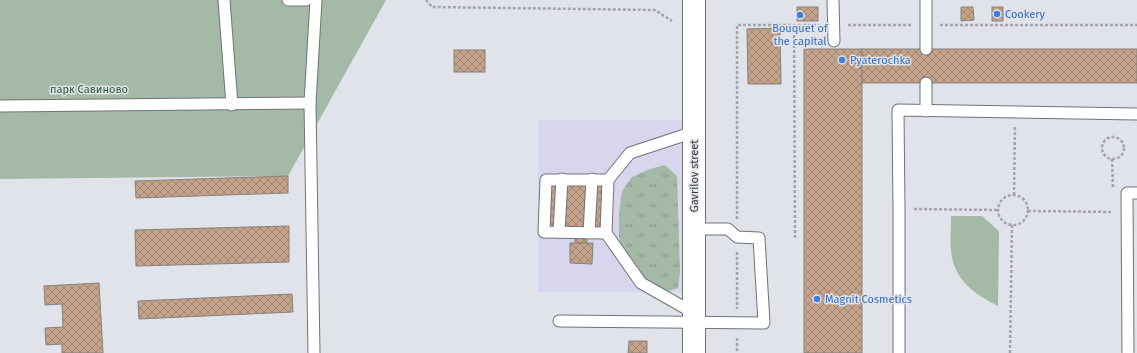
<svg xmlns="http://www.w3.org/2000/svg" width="1137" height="353" font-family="'Fira Sans',sans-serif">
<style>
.commercial{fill:#d8d6ec}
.grass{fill:url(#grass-tufts)}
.green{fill:#a4baa7}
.building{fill:url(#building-cross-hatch);stroke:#87817d}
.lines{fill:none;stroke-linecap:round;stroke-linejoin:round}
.service-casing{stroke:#717379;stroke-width:13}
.tertiary-casing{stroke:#717379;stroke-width:24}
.path{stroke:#a3a5aa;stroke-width:2.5;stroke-dasharray:3 2;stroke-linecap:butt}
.service{stroke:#fff;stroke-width:11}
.tertiary{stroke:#fff;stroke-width:22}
.shop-dot{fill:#3f7fe0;stroke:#e0e3ea;stroke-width:1.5}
.labels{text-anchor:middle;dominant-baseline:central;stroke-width:3;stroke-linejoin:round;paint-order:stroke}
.shop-label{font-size:11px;fill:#366cbe;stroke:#e0e3ea;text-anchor:start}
.park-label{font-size:11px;fill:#265832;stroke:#e0e3ea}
.street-label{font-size:11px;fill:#3a3b3d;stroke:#e0e3ea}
</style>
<defs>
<pattern id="grass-tufts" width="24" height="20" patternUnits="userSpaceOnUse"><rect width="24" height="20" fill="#a4baa7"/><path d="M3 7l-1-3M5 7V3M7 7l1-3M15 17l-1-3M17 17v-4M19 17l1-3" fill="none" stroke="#879889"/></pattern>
<pattern id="building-cross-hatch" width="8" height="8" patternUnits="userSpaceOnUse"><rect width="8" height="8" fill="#c4a38a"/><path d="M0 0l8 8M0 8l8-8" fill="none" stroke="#a08672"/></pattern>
</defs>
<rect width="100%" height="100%" fill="#e0e3ea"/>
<rect class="commercial" x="538" y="120" width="145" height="172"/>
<polygon class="grass" points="665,165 677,176 680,273 678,288 669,291 656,286 639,277 622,257 619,236 619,212 622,191 632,177 650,169"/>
<g class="green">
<polygon points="0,0 386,0 288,176 0,179"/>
<path d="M951 216H982L999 231 998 306C974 294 954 280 951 251 950 240 951 228 951 216Z"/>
</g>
<g class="building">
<rect x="797" y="7" width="21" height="14"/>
<polygon points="961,7 973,7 974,20 961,21"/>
<rect x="992" y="7" width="11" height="14"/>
<polygon points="780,28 781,84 748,84 747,29"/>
<rect x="804" y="49" width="58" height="304"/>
<rect x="862" y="49" width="275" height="34"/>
<rect x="454" y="50" width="31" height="22"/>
<polygon points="288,176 288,193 136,198 135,181"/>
<polygon points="548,177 612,178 611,232 587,232 587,243 575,243 575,232 548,232"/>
<polygon points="289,226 289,262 136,266 135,230"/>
<polygon points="570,243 593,243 592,264 570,263"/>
<polygon points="99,283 103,353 62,353 62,344 46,345 45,328 63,327 62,304 45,305 44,286"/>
<polygon points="292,294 293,312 139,319 138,301"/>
<polygon points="629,341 647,341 647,353 628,353"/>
</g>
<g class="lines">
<defs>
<g id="service">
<polyline points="224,0 232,105"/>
<polyline points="288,0 306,0"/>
<polyline points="833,0 834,41"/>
<polyline points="926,0 926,49"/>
<polyline points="926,83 926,111"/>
<polyline points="0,106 310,103"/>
<polyline points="694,132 630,153 608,180 606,233 641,283 694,313"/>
<polyline points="559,232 562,179"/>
<polyline points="589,233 592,179"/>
<polyline points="606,233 544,232 546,180 608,180"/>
<polyline points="559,321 764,323 759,238 737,237 728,229 694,229"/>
<polyline points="314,353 310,103 316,0"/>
<polyline points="899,353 899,209 898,110 1137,114"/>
<polyline points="1128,353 1127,193 1137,193"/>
</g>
<polyline id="tertiary" points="694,0 694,353"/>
</defs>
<use href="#service" class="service-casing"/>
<use href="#tertiary" class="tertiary-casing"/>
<g class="path">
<polyline points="426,0 432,7 655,10 672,21"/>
<polyline points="794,25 795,239"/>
<polyline points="848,25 911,25"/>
<polyline points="940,25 1137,25"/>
<circle cx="1113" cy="148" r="11"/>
<polyline points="1112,159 1113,187"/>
<polyline points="1014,195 1015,125"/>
<circle cx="1013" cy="210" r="15"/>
<polyline points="914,209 998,210"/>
<polyline points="1028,211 1113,212"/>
<polyline points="737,219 737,25 819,25"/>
<polyline points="737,252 737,309"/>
<polyline points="737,338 737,353"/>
<polyline points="1010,353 1012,225"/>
</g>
<use href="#service" class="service"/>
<use href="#tertiary" class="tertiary"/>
</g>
<g class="shop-dot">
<circle cx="997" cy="14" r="4"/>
<circle cx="800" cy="15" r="4"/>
<circle cx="842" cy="60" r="4"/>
<circle cx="817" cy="299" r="4"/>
</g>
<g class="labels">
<g class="shop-label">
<text x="1005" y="14">Cookery</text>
<text x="800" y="28" text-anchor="middle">Bouquet of<tspan x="800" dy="13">the capital</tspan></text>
<text x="850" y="60">Pyaterochka</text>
<text x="825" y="299">Magnit Cosmetics</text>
</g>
<g class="park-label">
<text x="89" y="89">парк Савиново</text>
</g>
<g class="street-label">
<text transform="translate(694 176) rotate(-90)">Gavrilov street</text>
</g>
</g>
</svg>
